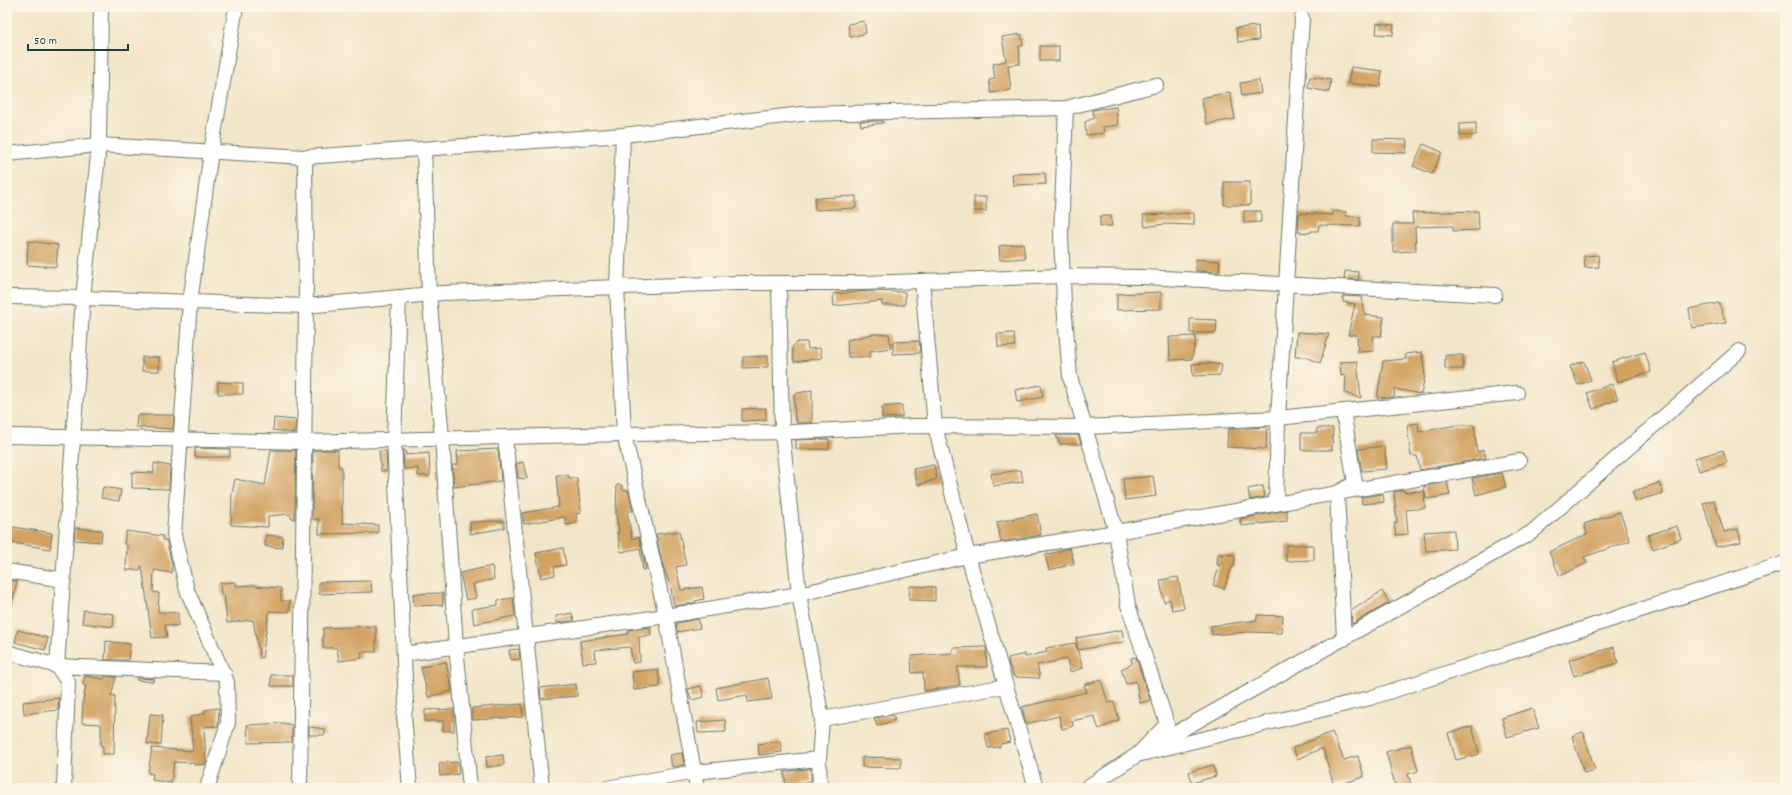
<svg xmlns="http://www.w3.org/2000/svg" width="1792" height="795" font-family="Dekko,sans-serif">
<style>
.building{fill:#d1a262}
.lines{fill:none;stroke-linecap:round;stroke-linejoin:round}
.minor-casing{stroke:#697868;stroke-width:16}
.minor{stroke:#fff;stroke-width:14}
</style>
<rect width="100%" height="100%" fill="#fcf5e5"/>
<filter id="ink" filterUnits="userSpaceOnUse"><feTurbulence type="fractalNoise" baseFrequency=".025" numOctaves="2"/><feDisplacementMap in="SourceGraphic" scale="8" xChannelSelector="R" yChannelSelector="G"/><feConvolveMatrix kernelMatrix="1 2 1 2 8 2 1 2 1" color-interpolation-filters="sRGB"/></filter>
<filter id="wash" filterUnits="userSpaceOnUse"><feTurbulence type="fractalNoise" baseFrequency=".012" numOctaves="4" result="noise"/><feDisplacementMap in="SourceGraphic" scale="16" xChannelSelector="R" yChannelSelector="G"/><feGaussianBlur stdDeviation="0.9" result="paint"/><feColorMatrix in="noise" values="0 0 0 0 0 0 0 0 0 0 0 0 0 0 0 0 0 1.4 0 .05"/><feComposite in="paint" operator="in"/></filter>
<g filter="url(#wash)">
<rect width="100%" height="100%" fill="#f3e5c9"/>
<g id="blocks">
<g class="building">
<polygon points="864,21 866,33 850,37 848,24"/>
<polygon points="1377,23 1394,25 1393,35 1376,34"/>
<polygon points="1258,26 1259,40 1238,42 1236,28"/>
<polygon points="1021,34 1023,46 1019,46 1020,64 1008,65 1011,90 991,93 989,80 995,79 993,64 1006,61 1002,37"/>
<rect x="1040" y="46" width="19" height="15"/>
<polygon points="1351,67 1382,71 1380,87 1348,83"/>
<polygon points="1310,77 1331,80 1329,92 1308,88"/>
<polygon points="1259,80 1261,93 1242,96 1240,83"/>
<polygon points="1230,92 1235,119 1207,124 1201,98"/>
<polygon points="1116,107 1118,125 1103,127 1104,133 1086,135 1085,122 1094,118 1092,110"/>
<polygon points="860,121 883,121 883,123 861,126"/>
<polygon points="1476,123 1476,135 1460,136 1460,124"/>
<polygon points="1373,139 1407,140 1406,153 1373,152"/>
<polygon points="1423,144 1442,152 1432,174 1413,166"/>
<polygon points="1045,173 1046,184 1013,185 1012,174"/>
<rect x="1224" y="182" width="26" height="23"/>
<polygon points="856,196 856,208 815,210 815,198"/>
<rect x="974" y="197" width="12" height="14"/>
<polygon points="1244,211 1261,211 1261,222 1244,223"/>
<polygon points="1333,211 1346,212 1346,216 1360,217 1360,226 1319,225 1318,231 1311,231 1310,233 1298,232 1299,213 1333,215"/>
<polygon points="1478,211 1479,230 1453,231 1453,226 1415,227 1416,251 1393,252 1393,224 1413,224 1412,213"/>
<polygon points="1194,213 1194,225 1164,224 1145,227 1143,215"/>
<polygon points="1100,216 1111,216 1112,226 1100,226"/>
<polygon points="28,241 58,245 56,267 27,265"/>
<polygon points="1023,243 1025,258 1000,260 999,246"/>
<polygon points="1598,255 1599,267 1585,268 1584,256"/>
<polygon points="1196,259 1220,261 1219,272 1196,271"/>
<polygon points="1345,271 1358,272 1359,280 1344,279"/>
<polygon points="868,291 905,292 905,305 882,305 882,301 834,306 833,294"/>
<polygon points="1161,292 1161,309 1117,310 1117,294"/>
<polygon points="1343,296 1362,297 1365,315 1384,317 1381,336 1373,336 1374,351 1358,352 1357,335 1348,335 1355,304 1343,302"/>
<polygon points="1719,303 1726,323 1692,328 1689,309"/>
<polygon points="1190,319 1217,320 1216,333 1190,333"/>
<polygon points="1297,332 1329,334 1320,363 1305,357 1295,357"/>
<polygon points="1014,333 1015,346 998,347 997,334"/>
<polygon points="873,334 889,334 891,348 870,351 870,357 848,357 847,340"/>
<polygon points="1196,336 1192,359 1170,360 1169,337"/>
<polygon points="919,341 920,353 893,354 893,342"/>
<polygon points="798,342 807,342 808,349 820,348 822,358 794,362 792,347"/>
<polygon points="1422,352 1425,376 1421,394 1395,389 1394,397 1377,398 1383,361 1406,359 1405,354"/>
<polygon points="1645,352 1651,372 1618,382 1612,362"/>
<rect x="1445" y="355" width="18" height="14"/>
<polygon points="768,356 768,367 743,368 743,357"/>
<rect x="142" y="357" width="17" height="14"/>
<polygon points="1357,361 1361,398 1345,393 1346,375 1341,376 1340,362"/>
<polygon points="1584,361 1591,380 1578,385 1570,366"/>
<polygon points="1208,363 1222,365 1220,375 1193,376 1192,364"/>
<polygon points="218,382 243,383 243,394 218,394"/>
<polygon points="1612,384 1618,399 1593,409 1587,393"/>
<polygon points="1041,385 1043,397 1017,402 1015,390"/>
<polygon points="812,390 812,423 797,423 797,420 795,420 794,394"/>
<polygon points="902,405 902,417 882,418 882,407"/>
<polygon points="766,408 766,420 742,421 742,409"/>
<polygon points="137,415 174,415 173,429 136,427"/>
<polygon points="274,418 296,420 295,433 273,430"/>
<polygon points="1418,423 1419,432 1457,425 1474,425 1477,452 1484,450 1486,458 1420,470 1417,456 1411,456 1407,425"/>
<polygon points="1267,427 1266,449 1227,447 1228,429"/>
<polygon points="1317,428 1333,428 1332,450 1301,450 1301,433 1317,433"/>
<polygon points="1056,435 1078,435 1081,444 1060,444"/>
<polygon points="829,439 829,449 796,449 796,440"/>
<polygon points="1384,446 1387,469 1362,471 1358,449"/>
<polygon points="195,448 230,449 230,457 195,457"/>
<polygon points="498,449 501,481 454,487 452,465 458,465 457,451"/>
<polygon points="271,450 296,450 295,519 291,518 291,514 268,516 268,527 231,525 232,494 235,479 265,485"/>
<polygon points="313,450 338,450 338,467 342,467 342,523 378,525 378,533 319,534 319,519 312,519"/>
<polygon points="403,450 405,450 406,455 429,453 430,476 418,476 418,468 404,469"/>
<polygon points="1723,450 1727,463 1699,471 1695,458"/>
<polygon points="379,451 386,451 387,471 381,471"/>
<polygon points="523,462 527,479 518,478 516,464"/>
<polygon points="154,463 170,466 169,489 132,488 132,472 154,473"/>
<polygon points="934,465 937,479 918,485 913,469"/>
<polygon points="1021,470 1023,482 993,486 991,474"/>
<polygon points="1502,473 1506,487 1476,495 1472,478"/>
<polygon points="556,475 568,475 569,478 577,478 581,513 576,514 577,523 566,525 565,517 524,524 522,513 559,507"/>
<polygon points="1153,476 1156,496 1125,500 1123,479"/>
<polygon points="1447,482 1450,495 1426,499 1424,486"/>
<polygon points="1659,483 1663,493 1636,501 1632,492"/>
<polygon points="617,485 622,485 623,490 628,490 633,511 627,511 632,539 639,537 646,569 643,570 640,548 621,552 617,532 619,532 616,512"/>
<polygon points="1263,486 1265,497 1250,500 1248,489"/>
<polygon points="103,487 121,490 119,501 101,498"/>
<polygon points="1404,490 1404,492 1424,491 1425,508 1406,510 1408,534 1396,535 1394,523 1397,523 1394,492"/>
<polygon points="1383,494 1384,502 1362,504 1361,497"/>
<polygon points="1714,500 1724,532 1738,529 1741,542 1716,547 1703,503"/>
<polygon points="1287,510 1287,521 1241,526 1240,519"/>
<polygon points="1620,512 1630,541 1584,557 1587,563 1560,576 1549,552 1587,534 1584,524"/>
<polygon points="1037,514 1041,535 1001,542 997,522"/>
<polygon points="504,521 504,528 470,534 470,522"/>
<polygon points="7,526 52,533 50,549 7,542"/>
<polygon points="1677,526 1681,539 1653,549 1648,535"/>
<polygon points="75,528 102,530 101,542 74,540"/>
<polygon points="1454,530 1455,549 1426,551 1424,532"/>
<polygon points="126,531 163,536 163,540 166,540 172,563 172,573 154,570 153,592 159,593 158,612 178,613 178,626 165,625 167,637 152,638 142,566 141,566 140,570 126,570 127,545 124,544"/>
<polygon points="679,531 686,565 676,567 681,590 702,587 704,599 695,601 695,603 674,606 671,588 663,566 656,534"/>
<polygon points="266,535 283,537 282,548 265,546"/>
<polygon points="1286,545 1314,545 1314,560 1286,561"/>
<polygon points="563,548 566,565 554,567 555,575 541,578 536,553"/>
<polygon points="1070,548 1074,564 1049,570 1045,555"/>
<polygon points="1218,554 1235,555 1234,567 1232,567 1224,589 1213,585 1220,565 1217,565"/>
<polygon points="492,566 494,579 473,584 476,598 466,600 460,573"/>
<polygon points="1178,577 1184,608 1172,610 1170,599 1164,602 1160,580"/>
<polygon points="7,580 17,581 11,608 7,607"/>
<polygon points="371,581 372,592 319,594 319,582"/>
<polygon points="236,582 236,586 256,585 256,586 281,588 281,601 290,601 289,612 269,611 262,658 260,658 253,620 227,623 224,594 221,595 220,583"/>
<polygon points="910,586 935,587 935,601 909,600"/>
<polygon points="1382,591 1389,603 1352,624 1351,611"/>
<polygon points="443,593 443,605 414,606 413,594"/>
<polygon points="513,598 515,616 474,624 472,609 498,605 498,600"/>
<polygon points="84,610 114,614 113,627 82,623"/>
<polygon points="572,613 574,621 557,623 556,616"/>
<polygon points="1257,615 1283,616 1282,633 1248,632 1212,635 1211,626 1257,620"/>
<polygon points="698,619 700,628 677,632 676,623"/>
<polygon points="376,626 376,652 361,652 362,658 339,661 337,648 323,648 323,628"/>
<polygon points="650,627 651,635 639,637 640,662 633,663 630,647 595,650 596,662 583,663 580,641 628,634 628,630"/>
<polygon points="18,630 48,638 45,650 15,642"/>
<polygon points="1122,630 1124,642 1078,650 1076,638"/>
<polygon points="106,641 130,644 128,660 105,660"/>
<polygon points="1075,643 1083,668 1070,672 1067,659 1037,665 1040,678 1014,677 1008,662 1009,661 1008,658 1025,654 1025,657 1047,652 1046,648"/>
<polygon points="986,647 987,667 957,667 960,685 924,691 923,672 912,673 911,656 953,653 953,648"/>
<polygon points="1614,647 1618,663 1574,676 1569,660"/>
<polygon points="519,649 520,659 511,660 509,650"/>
<polygon points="1136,657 1150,700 1140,703 1136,681 1126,684 1121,669 1132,664 1131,658"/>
<polygon points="446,662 452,691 428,697 421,667"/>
<polygon points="658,669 660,687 634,690 632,672"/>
<rect x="271" y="675" width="22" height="11"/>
<polygon points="85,676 104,679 105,676 116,677 111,696 115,696 114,754 103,754 103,746 101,746 101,724 82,723 83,701 86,686 83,685"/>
<polygon points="137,678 154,679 153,682 136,680"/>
<polygon points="768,678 772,699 748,702 747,695 718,700 716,688"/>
<polygon points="1101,680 1108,703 1114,702 1119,720 1099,729 1094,716 1072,721 1073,726 1062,729 1059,716 1026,724 1022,707 1087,692 1084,685"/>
<polygon points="576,684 577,696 541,699 540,688"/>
<polygon points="701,686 704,697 691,700 688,689"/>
<polygon points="59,698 58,710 24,714 23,702"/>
<polygon points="522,704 523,717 472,720 472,708"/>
<polygon points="219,708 218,726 204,727 206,764 194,765 194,763 174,762 171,783 152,780 153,774 148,773 152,748 193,751 190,717 205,713 205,710"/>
<polygon points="1532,708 1539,728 1507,737 1502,718"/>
<polygon points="454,709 454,731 443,731 443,721 425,721 425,710"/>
<polygon points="150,714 163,715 161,745 147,744"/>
<polygon points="893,715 895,720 877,726 874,718"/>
<polygon points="725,720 726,732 698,733 697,722"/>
<polygon points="283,723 292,725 292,742 248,743 247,725"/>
<polygon points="1472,726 1479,754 1456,760 1448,733"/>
<polygon points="309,727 325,729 325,735 309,735"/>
<polygon points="1007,730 1010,742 1000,744 1000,747 988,748 985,734"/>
<polygon points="1332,732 1344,760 1358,756 1364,777 1334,786 1323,748 1297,759 1293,748"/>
<polygon points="1583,732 1595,770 1584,773 1572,736"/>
<polygon points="780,741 782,752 759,755 758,744"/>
<polygon points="1411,745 1418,771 1408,774 1412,788 1396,788 1386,752"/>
<polygon points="682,753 684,765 672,767 670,755"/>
<polygon points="503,755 504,765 487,767 486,757"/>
<polygon points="862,757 901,758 901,768 862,767"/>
<polygon points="458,762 459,774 440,776 439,763"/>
<polygon points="1213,765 1216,776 1192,783 1189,772"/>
<polygon points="811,768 811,781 786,785 784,772"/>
</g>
</g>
</g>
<g filter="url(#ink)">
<use href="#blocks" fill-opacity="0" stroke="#697868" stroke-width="1"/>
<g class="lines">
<defs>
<g id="minor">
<polyline points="1066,108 1061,235 1064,304 1070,377 1116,532 1128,605 1167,724 1137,755 1532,532 1739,351"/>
<polyline points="623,135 617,287 624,434 666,616 697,788"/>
<polyline points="424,149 429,294 442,438 456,646 470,788"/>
<polyline points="7,154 99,145 305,157 623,135 802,114 1066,108 1156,85"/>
<polyline points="922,281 935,426 968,556 1036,788"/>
<polyline points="779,283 782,432 799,594 822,719 819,759 820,788"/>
<polyline points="7,297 83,298 306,306 442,293 737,283 863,283 1063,276 1143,277 1495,295"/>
<polyline points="399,297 394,439 406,703 404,715 410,788"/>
<polyline points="1343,411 1355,483 1337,493 1344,639"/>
<polyline points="7,436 305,442 624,434 793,432 915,426 1085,427 1278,418 1517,393"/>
<polyline points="505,437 542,788"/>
<polyline points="1276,504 1278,418 1302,18"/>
<polyline points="7,571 64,580"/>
<polyline points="7,652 57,666 224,673"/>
<polyline points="404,654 666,616 799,594 968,556 1116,532 1519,461"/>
<polyline points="822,719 1006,686"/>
<polyline points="64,788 68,682 57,666 83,298 99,145 101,7"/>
<polyline points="207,788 228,723 227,682 187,590 174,535 190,302 211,152 236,7"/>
<polyline points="300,788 306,306 305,157"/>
<polyline points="607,788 695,772 819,759"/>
<polyline points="1086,788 1137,755 1370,698 1785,563"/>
</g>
</defs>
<use href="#minor" class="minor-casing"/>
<use href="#minor" class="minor"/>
</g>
</g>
<rect width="1792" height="795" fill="none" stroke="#fcf5e5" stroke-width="24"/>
<path d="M28 44v6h100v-6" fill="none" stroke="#1f3d34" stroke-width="2"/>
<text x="34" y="44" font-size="12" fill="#1f3d34" stroke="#fcf5e5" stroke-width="3" paint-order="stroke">50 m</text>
</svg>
